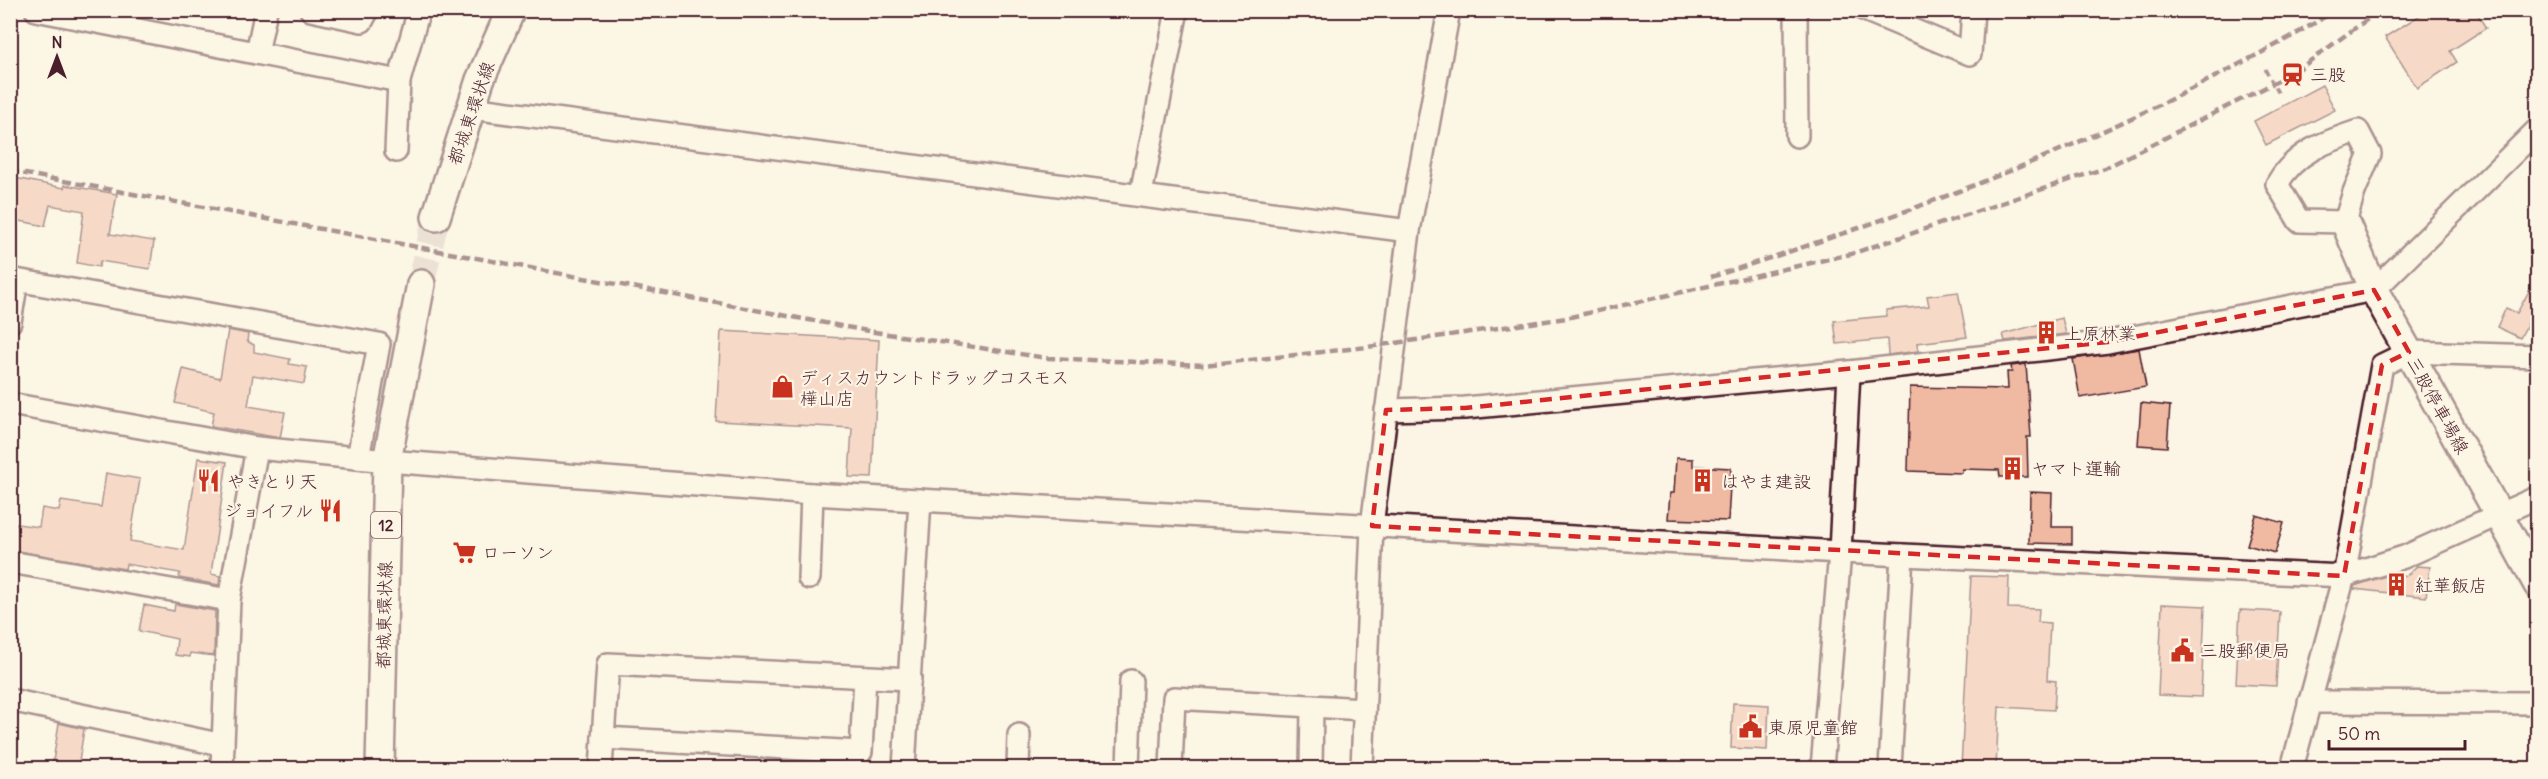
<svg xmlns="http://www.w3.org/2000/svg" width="2548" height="779" font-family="Delius,'Klee One',sans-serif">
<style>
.building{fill:#efb9a2;stroke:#4a1f2b;stroke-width:1.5}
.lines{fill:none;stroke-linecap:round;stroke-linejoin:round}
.major-tunnel{stroke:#d8cac0;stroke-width:27;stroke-dasharray:27 14;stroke-linecap:butt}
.minor-casing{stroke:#4a1f2b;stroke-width:26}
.major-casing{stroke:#4a1f2b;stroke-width:32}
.path{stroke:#4a1f2b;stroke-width:3;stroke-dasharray:6 4.5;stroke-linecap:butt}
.minor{stroke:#fcf5e5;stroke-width:21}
.major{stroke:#fcf5e5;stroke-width:27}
.rail{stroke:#4a1f2b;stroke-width:4.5;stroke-dasharray:9 4.5;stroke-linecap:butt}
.marked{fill:none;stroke:#d62828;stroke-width:4.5;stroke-dasharray:12 8;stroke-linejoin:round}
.labels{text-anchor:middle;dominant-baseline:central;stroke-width:4.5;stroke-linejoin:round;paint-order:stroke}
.shield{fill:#fcf5e5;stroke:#7f5f63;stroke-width:1.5}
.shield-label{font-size:16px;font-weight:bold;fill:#4a1f2b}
.poi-label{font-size:18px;fill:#4a1f2b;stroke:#fcf5e5;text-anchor:start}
.street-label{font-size:18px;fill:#4a1f2b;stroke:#fcf5e5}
</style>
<rect width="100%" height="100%" fill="#fcf5e5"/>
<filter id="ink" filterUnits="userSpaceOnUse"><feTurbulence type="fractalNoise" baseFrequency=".0167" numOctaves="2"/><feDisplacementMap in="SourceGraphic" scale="12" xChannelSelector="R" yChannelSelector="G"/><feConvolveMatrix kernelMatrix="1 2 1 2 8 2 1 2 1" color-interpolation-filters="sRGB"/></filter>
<g filter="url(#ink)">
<g class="building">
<polygon points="2428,10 2475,10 2486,28 2450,51 2457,62 2417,88 2385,37"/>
<polygon points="2322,85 2335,110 2266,145 2254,121"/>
<polygon points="10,177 64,188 65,185 117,194 110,234 154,241 150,269 100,261 99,267 77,263 84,211 50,205 45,226 10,219"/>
<polygon points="2535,280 2538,282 2538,304 2520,338 2497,327 2506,308 2517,313"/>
<polygon points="1958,292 1967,337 1917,343 1918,351 1888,355 1887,339 1837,344 1834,321 1886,316 1886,310 1929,306 1927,296"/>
<polygon points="2062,318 2066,334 2005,341 2003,334"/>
<polygon points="228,330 248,334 247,341 254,345 254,352 290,359 289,364 307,367 304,384 253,375 248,406 285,412 280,438 211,426 214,412 175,403 183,369 220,378"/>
<polygon points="721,331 879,340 872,478 849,477 852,428 716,421"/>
<polygon points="2139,349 2146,387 2080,398 2073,359"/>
<polygon points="2026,364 2031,437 2027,437 2028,477 2000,477 1999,470 1962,469 1962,473 1908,471 1910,387 2008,389 2007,372 2012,372 2011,366"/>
<polygon points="2141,403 2170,406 2167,447 2138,445"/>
<polygon points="198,458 227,462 211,574 220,576 219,585 179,578 180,573 126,564 125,569 10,550 10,523 39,527 42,508 59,511 61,501 101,507 106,473 140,479 130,541 184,550"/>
<polygon points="1676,458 1693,459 1693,466 1731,468 1728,521 1668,519 1670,493 1674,493"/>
<polygon points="2030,492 2052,493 2051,527 2072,527 2072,544 2029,543"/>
<polygon points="2256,515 2284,523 2275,553 2247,545"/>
<polygon points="2417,566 2430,567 2426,597 2354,589 2354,586 2392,574 2406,576"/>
<polygon points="1971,576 2009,577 2008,608 2039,609 2038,622 2050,623 2047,680 2056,681 2054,710 1999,707 1996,768 1961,768"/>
<polygon points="175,604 215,611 214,656 190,653 190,657 175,655 177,639 139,631 144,605 174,611"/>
<polygon points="2162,604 2205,606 2201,697 2158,695"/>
<polygon points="2240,610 2280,612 2276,686 2236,684"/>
<polygon points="1733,703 1769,705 1767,750 1731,748"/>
<polygon points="59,723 84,729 78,768 52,768"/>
</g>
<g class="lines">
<polyline class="major-tunnel" points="421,284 436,217"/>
<defs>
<g id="minor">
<polyline points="36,10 399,81"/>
<polyline points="311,10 362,21 368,10"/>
<polyline points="1796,10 1797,136"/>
<polyline points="1865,10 1970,54 1973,10"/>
<polyline points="257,53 266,10"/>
<polyline points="471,108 1409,231"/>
<path d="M2358 131 2370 154 2354 192 2345 222 2299 221 2277 184C2295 152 2325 142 2358 131Z"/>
<polyline points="396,151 399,81 419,10"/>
<polyline points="1141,194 1177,10"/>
<polyline points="10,279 379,344 358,458"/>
<polyline points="10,322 17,280"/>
<polyline points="10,404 257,448 387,461 812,494 1840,552 2344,576 2404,557 2538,497"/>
<polyline points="1386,410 1465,408 1849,372 2108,342 2374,290 2538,129"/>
<polyline points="10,562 229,600"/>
<polyline points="809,578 812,494"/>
<polyline points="10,700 223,745"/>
<polyline points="2309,702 2538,703"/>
<polyline points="603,738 861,752 865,677"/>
<polyline points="222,768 229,600 257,448"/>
<polyline points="601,768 608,664 910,679"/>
<polyline points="904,768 920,500"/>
<polyline points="1018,768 1019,735"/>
<polyline points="1128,768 1131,681"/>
<polyline points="1171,768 1174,698 1364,709"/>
<polyline points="1311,768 1312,706"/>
<polyline points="1362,768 1372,526 1409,231 1449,10"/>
<polyline points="1822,768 1840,552 1849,372"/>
<polyline points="1890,768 1902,555"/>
<polyline points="2292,768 2344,576 2382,365 2409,352 2538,356"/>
</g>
<g id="major">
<polyline points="436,217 480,80 511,10"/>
<polyline points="2345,222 2374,290 2538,585"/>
<polyline points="380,768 387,461 421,284"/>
</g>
</defs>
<use href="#minor" class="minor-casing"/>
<use href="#major" class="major-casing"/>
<polyline class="path" points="2265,69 2280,96"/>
<use href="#minor" class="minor"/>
<use href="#major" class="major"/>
<g class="rail">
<polyline points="10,171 868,331 1047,358 1204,365 1368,347 1566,318 1851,254 2105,168 2292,74 2380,10"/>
<path d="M1711 277C1888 221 2064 157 2228 70 2264 51 2301 33 2335 10"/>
</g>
</g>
</g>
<path d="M0 0H2548V779H0ZM2374 290 2409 352 2382 365 2344 576 1372 526 1386 410 1465 408 2108 342Z" fill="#fcf5e5" fill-opacity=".55" fill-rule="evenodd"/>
<path class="marked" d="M2374 290 2409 352 2382 365 2344 576 1372 526 1386 410 1465 408 2108 342Z"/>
<defs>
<symbol id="station-bare" viewBox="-9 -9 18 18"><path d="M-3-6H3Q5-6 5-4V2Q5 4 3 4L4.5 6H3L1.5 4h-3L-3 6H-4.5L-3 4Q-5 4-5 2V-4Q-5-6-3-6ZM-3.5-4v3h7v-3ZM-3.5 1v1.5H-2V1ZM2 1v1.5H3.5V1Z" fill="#c8321e" stroke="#fcf5e5" stroke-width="2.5" paint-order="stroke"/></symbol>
<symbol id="building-bare" viewBox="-9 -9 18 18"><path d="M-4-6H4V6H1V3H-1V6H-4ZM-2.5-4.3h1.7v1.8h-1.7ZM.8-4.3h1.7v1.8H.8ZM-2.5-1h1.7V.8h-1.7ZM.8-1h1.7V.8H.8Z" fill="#c8321e" stroke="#fcf5e5" stroke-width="2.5" paint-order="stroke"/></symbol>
<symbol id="shop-bare" viewBox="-9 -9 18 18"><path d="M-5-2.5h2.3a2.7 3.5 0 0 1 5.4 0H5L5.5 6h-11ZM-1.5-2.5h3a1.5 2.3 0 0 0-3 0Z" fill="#c8321e" stroke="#fcf5e5" stroke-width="2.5" paint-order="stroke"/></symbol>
<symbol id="restaurant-bare" viewBox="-9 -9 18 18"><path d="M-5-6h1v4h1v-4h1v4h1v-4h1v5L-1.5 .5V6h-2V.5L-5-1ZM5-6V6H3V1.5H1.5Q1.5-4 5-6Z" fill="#c8321e" stroke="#fcf5e5" stroke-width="2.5" paint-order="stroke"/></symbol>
<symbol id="supermarket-bare" viewBox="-9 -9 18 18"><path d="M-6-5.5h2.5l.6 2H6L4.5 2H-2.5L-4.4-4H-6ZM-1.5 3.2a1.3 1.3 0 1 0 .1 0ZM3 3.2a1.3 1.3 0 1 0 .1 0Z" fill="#c8321e" stroke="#fcf5e5" stroke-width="2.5" paint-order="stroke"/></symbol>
<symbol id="civic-bare" viewBox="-9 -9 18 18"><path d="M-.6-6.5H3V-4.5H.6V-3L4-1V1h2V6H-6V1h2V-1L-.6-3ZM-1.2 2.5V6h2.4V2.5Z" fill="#c8321e" stroke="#fcf5e5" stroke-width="2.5" paint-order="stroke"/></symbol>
</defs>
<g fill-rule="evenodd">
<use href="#station-bare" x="2276" y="58" width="33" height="33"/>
<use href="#building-bare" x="2030" y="316" width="33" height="33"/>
<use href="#shop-bare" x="766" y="370" width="33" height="33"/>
<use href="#building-bare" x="1996" y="452" width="33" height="33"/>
<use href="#restaurant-bare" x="192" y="464" width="33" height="33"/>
<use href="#building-bare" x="1686" y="464" width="33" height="33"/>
<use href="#restaurant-bare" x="314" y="494" width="33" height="33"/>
<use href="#supermarket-bare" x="448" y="536" width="33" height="33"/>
<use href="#building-bare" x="2380" y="568" width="33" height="33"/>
<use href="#civic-bare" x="2166" y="634" width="33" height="33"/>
<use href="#civic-bare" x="1734" y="710" width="33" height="33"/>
</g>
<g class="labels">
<rect class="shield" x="371" y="512" width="30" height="26" rx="4.5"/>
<g class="shield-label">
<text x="386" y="525">12</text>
</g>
<g class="poi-label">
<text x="2310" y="74">三股</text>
<text x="2064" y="333">上原林業</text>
<text x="800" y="377">ディスカウントドラッグコスモス<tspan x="800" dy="21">樺山店</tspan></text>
<text x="2031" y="468">ヤマト運輸</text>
<text x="227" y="481">やきとり天</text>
<text x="1721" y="481">はやま建設</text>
<text x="313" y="510" text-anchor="end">ジョイフル</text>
<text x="482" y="552">ローソン</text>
<text x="2415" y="585">紅華飯店</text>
<text x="2200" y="650">三股郵便局</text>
<text x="1768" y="727">東原児童館</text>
</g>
<g class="street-label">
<text transform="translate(471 113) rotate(-71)">都城東環状線</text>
<text transform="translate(2438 405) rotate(61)">三股停車場線</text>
<text transform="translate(384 615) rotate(-89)">都城東環状線</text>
</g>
</g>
<rect width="2548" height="779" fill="none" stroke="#fcf5e5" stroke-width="36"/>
<rect x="18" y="18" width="2512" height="743" fill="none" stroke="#4a1f2b" stroke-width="2" filter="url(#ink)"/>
<g transform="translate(57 57)" stroke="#fcf5e5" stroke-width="4.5" paint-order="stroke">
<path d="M0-4.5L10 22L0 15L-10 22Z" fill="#4a1f2b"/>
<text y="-9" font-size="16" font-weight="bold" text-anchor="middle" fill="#4a1f2b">N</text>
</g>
<path d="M2329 740v9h136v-9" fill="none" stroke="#4a1f2b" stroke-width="3"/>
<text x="2338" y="740" font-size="18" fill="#4a1f2b" stroke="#fcf5e5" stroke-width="4.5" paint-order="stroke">50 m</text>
</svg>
